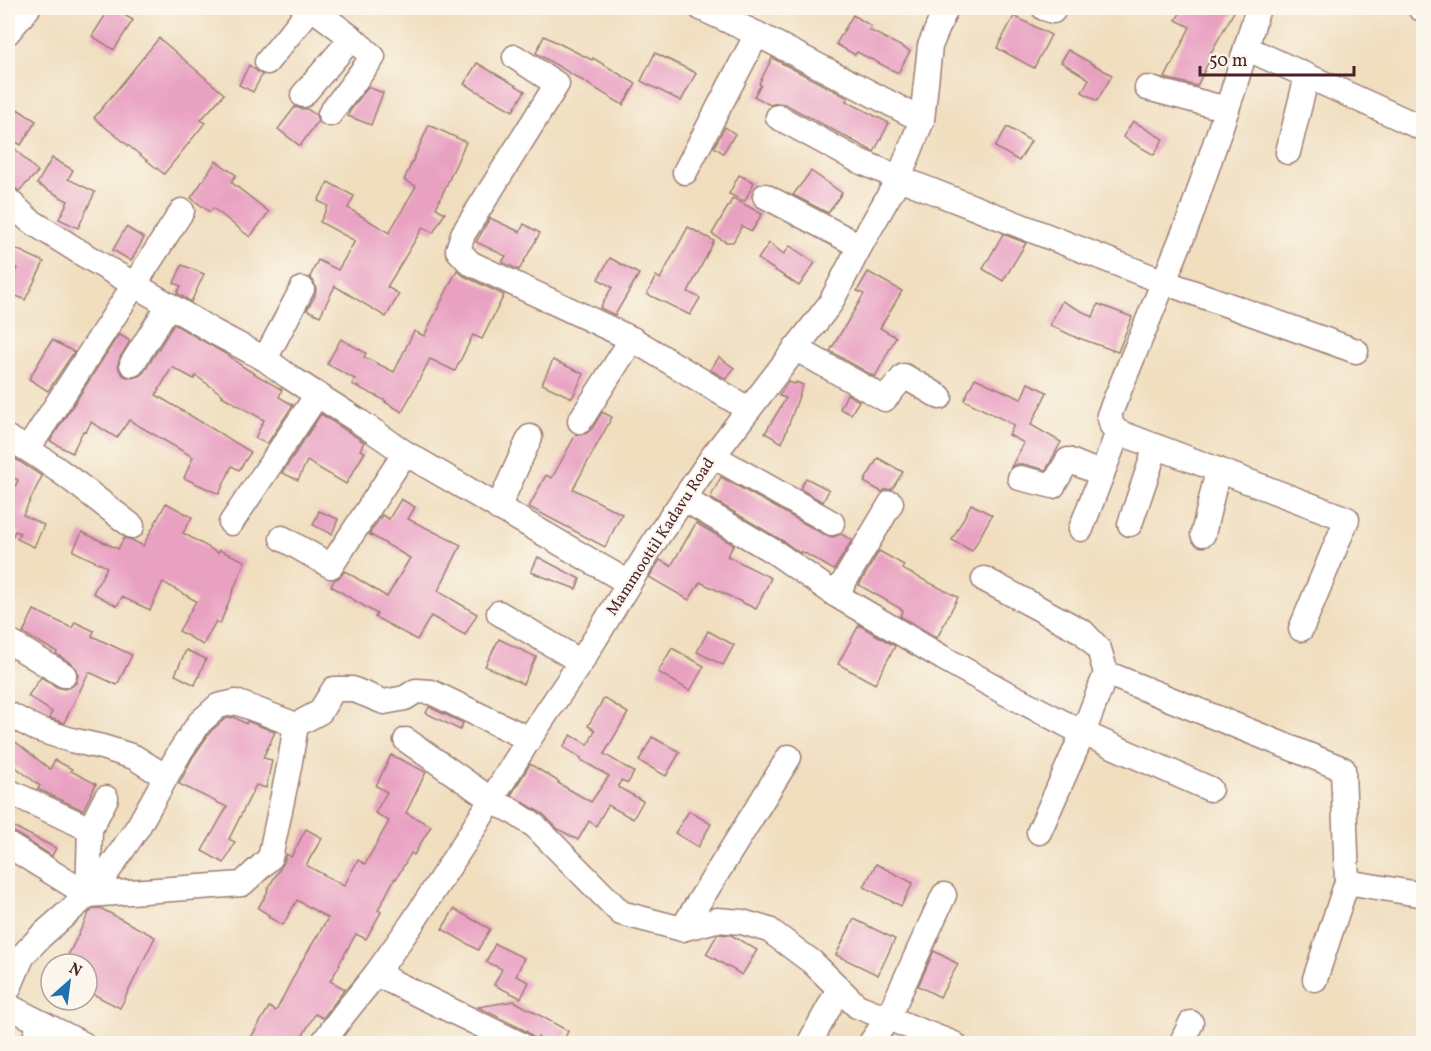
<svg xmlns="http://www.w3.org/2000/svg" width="1431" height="1051" font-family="Vollkorn,serif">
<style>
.building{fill:#e9a1c2}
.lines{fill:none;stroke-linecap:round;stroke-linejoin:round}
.minor-casing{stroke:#9d7e75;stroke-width:27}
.minor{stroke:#fff;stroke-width:24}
.labels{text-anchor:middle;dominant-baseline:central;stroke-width:4.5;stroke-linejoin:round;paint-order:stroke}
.street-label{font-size:16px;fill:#4a1f2b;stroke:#fbf7ec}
</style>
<rect width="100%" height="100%" fill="#fbf7ec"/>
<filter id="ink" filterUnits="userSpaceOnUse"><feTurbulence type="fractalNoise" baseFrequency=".0167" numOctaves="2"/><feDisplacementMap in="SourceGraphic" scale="12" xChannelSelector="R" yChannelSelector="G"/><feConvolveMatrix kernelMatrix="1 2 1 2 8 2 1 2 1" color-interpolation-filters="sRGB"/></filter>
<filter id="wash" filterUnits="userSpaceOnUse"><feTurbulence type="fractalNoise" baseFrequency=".008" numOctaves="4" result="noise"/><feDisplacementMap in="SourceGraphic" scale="24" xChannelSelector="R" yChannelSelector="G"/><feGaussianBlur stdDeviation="1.35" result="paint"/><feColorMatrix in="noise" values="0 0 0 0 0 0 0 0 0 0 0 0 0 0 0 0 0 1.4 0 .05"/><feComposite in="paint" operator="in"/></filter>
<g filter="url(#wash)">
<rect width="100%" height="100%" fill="#f0debf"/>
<g id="blocks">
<g class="building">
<polygon points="110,8 112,8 133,20 114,50 92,36"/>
<polygon points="1183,8 1236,8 1209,56 1211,57 1197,86 1165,78 1190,27 1176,20"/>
<polygon points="853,15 871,26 869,30 910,51 898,73 857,52 855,55 836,44"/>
<polygon points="1014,16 1051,35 1034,68 997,48"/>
<polygon points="544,36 592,60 593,58 636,84 623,105 536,53"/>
<polygon points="159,38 224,94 201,120 205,123 164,174 94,118"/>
<polygon points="1068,50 1112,75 1097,101 1082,92 1089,79 1061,62"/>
<polygon points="655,53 696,73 681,101 641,81"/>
<polygon points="772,58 848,98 846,101 889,123 874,152 785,104 777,103 770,105 754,96 761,85 759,84"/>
<polygon points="477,63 525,91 513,111 464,84"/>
<polygon points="249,65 262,75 253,92 239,85"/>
<polygon points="368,87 383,93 371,125 348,116 350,111"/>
<polygon points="8,103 36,121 21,145 8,137"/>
<polygon points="295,107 301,109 307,109 316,115 318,121 300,146 278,129"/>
<polygon points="1133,121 1163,139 1154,155 1123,137"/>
<polygon points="429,125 466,142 436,208 445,213 433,233 423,227 387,287 399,294 386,317 335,286 320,316 307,310 315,296 316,289 314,282 310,277 318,260 338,270 355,241 320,222 328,206 318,201 328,182 354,196 348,208 389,233 416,186 404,180"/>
<polygon points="725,127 735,134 723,153 714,147"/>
<polygon points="1007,127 1031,141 1019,161 995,147"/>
<polygon points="8,142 38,172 19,191 12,186 8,186"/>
<polygon points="52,158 73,170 68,179 95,192 78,228 59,219 68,201 37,184"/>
<polygon points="216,161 236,175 231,182 269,212 250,237 213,208 210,212 191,198"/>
<polygon points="811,171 842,193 828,213 793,195"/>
<polygon points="739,175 754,182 745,201 729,194"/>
<polygon points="733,198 762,214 752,231 742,226 733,242 726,242 712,234"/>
<polygon points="490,218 520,232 524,224 540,233 519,270 502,262 506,256 476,242"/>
<polygon points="126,227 144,238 131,261 113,250"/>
<polygon points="688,227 714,241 688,292 700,298 690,315 647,294 656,276 660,279"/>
<polygon points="1003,234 1026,243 1003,281 983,269"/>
<polygon points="769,243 784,254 790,246 815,263 799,286 758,259"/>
<polygon points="8,245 44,262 25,300 8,292 8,286 17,268 8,263"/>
<polygon points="610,258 639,274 615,315 600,308 612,287 598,279"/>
<polygon points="182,265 204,274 191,302 177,293 181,286 174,283"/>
<polygon points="457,270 464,276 504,295 482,339 473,335 455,371 430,359 402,412 385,402 386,401 352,384 355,379 327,364 341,339 366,353 364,357 394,372 414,331 424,336"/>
<polygon points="868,272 902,291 880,328 896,337 875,377 830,351 864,294 857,291"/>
<polygon points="1062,301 1093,317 1098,304 1132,317 1118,352 1079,338 1079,339 1050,325"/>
<polygon points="174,324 224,353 245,368 282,390 279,397 293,405 267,444 255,438 264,420 222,396 223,395 196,376 194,379 172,367 156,395 251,452 239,470 232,466 219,494 184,478 193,457 129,420 117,438 91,422 86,432 83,431 72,453 50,441 119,334 130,341 120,357 118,364 119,370 124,376 132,378 139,376 144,372"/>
<polygon points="52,340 74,352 48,391 29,379"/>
<polygon points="719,357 734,368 727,379 710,370"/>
<polygon points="553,360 584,374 572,398 542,384"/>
<polygon points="975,378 1021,399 1028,383 1047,392 1031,425 1061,442 1046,470 1023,464 1017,464 1011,467 1024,443 1009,435 1014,425 964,400"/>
<polygon points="788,382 795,384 796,382 803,385 782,443 765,433 786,398 779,396"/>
<polygon points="847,394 859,401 851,414 840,409"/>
<polygon points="602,412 612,417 573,489 622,514 605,547 529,507 546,475 552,478 576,434 580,435 587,433 592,429"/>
<polygon points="321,414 364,442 360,450 365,452 346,484 307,461 298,480 282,473"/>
<polygon points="8,454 42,476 23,515 44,525 34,547 17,539 20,533 15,531 8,546 8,502 18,480 8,475"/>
<polygon points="878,458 903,472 892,489 885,490 882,492 864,482"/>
<polygon points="721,477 825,535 833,537 841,534 852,540 834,570 801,551 800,553 783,541 710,498"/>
<polygon points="806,478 829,490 823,502 800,489"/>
<polygon points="401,499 415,507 408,519 461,545 438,591 477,614 465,635 431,616 417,640 375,617 377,614 331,586 335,579 338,578 345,571 387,597 410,558 369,534 382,515 389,519"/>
<polygon points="166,503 192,517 183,533 218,553 219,550 245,561 220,624 216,621 203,645 179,631 196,601 163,582 150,610 122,597 117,606 93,593 107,567 73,551 82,532 118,549 124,538 132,540 143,546"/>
<polygon points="971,504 992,515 972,551 952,540"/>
<polygon points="319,511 338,519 332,534 313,525"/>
<polygon points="696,523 734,545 727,556 771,578 756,609 700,582 689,600 649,577 660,560 671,566"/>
<polygon points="879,551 904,565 902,569 958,597 937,638 900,616 903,610 859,585"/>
<polygon points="538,557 580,579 576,589 531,572"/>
<polygon points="34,610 72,628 75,622 94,631 92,636 132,655 117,685 89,672 64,723 49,718 52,712 28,696 41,677 57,687 64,689 71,687 76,683 78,676 77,669 71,663 56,654 57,652 23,633"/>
<polygon points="859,625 895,646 875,684 838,664"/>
<polygon points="708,631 734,645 723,665 697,652"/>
<polygon points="499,639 536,657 523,684 485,666"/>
<polygon points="672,648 704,666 690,691 658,672"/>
<polygon points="186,650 206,659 195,685 175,675"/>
<polygon points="604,698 628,713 604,754 634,772 628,783 621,780 618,787 643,801 633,819 608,805 596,826 589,821 578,840 558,829 543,814 511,795 530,764 559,782 558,783 591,802 609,776 581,760 581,758 563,747 571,735 588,745 595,730 588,726"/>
<polygon points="429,707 463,723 460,730 426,713"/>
<polygon points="234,717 246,724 247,721 275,732 263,758 272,760 266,788 256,785 229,839 235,842 224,863 202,851 227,807 179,784 193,757 211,731 225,719"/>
<polygon points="8,736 50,769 55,760 72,769 71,771 96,784 83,810 38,789 40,786 8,761"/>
<polygon points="652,737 680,752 666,776 639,761"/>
<polygon points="391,755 426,772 406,813 431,826 414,855 411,853 396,879 395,878 378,910 381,912 366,939 356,934 339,964 340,965 330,981 345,989 323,1018 315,1014 298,1044 247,1044 269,1007 276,1011 299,966 328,918 297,900 283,925 268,917 269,915 258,908 268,891 267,890 284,862 286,854 291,857 306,829 322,838 306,865 344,886 358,860 365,864 389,821 375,813 387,792 376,786"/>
<polygon points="689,811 711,824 698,847 675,833"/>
<polygon points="8,824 56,848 52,856 16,833 8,831"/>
<polygon points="876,864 913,883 901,906 864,887"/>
<polygon points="100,908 155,937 120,1008 87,991 87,964 64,964 89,913 94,909"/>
<polygon points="454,909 490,929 478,950 442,929"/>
<polygon points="854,919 895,939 878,975 836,955"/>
<polygon points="718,934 731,935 757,950 742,975 706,954 717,935"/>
<polygon points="495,944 524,958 516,976 529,982 521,998 494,985 502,969 486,962"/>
<polygon points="934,951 958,964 940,997 918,986"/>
<polygon points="514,1001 568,1031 562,1044 552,1044 538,1037 536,1040 526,1031 478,1007"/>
</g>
</g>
</g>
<g filter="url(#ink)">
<use href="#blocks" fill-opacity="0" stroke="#9d7e75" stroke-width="1.5"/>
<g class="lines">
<defs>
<g id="minor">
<polyline points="312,8 352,38 373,57 330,114"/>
<polyline points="701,8 757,34 922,120"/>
<polyline points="1044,8 1053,11"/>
<polyline points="1258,8 1233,91 1190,218 1109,415 1112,426 1118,432 1347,519 1301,629"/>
<polyline points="1420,8 1424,9"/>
<polyline points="8,32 28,8"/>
<polyline points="1246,48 1424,129"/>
<polyline points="515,57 557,84 463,234 458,250 470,263 632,339 748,409"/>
<polyline points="267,62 311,8"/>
<polyline points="1147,88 1227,109"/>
<polyline points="303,95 352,38"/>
<polyline points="778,117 857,160 899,178 1164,282 1356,351"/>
<polyline points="1288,152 1307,76"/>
<polyline points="685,172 757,34"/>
<polyline points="765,196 860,246"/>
<polyline points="8,200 29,220 86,256 216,333 265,359 288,376 360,422 405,453 629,583"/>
<polyline points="795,348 885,399 904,376 940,397"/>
<polyline points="265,359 302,289"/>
<polyline points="132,364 169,305"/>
<polyline points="580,421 632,339"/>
<path d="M8 438C52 462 91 495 132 526"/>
<polyline points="28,449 182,211"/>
<polyline points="713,456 832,523"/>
<polyline points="1020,478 1053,486 1068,460 1102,474"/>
<polyline points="684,499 776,553 836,595 943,658 1004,692 1083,733 1210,789"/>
<polyline points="498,508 530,437"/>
<polyline points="231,523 317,395"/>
<polyline points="1130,524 1156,447"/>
<polyline points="1081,529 1118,432"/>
<polyline points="1203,534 1218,470"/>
<polyline points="282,538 331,566 405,453"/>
<polyline points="984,579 1083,632 1099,649 1106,673"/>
<polyline points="836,595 891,503"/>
<polyline points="499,613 581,662"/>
<polyline points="8,641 64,675"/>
<polyline points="8,714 37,729 71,740 102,747 134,757 166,777"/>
<polyline points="406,740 499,805 509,809 535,826 621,913 682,929 717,920 742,922 769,930 812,962 857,1006 954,1044"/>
<polyline points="12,793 90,829"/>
<polyline points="1039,832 1083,733 1106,673 1343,769 1347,882 1315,979"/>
<polyline points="8,845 88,895 242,884 270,858 289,767 296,725"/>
<polyline points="1347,882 1424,895"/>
<polyline points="88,895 90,829 106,798"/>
<polyline points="682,929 789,757"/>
<polyline points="376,974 520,1044"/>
<polyline points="8,990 23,955 41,936 98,886 138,827 181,750 200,722 218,706 236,702 296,725 320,712 334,689 352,689 384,702 405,698 416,691 431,692 529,739"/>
<polyline points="8,1006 83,1044"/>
<polyline points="32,1044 41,1023"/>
<polyline points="322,1044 343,1015 376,974 413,922 467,839 529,739 581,662 656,539 713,456 830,304 860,246 899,178 922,120 930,46 946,8"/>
<polyline points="809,1044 839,989"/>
<polyline points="870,1044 888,1018 944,895"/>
<polyline points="1181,1044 1191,1023"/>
</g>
</defs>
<use href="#minor" class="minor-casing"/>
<use href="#minor" class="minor"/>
</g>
</g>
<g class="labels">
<g class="street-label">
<text transform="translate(661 537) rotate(-57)">Mammoottil Kadavu Road</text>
</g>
</g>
<rect width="1431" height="1051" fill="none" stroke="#fbf7ec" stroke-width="30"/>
<g transform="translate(69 982) rotate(28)"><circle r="28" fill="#fbf7ec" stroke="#b4a19f" stroke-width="1.5"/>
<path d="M0-4.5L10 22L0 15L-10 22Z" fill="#1f6fb2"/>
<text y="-9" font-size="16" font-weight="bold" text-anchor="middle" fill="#4a1f2b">N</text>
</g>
<path d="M1200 66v9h154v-9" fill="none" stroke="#4a1f2b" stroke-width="3"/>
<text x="1209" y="66" font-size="18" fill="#4a1f2b" stroke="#fbf7ec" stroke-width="4.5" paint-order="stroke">50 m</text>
</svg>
